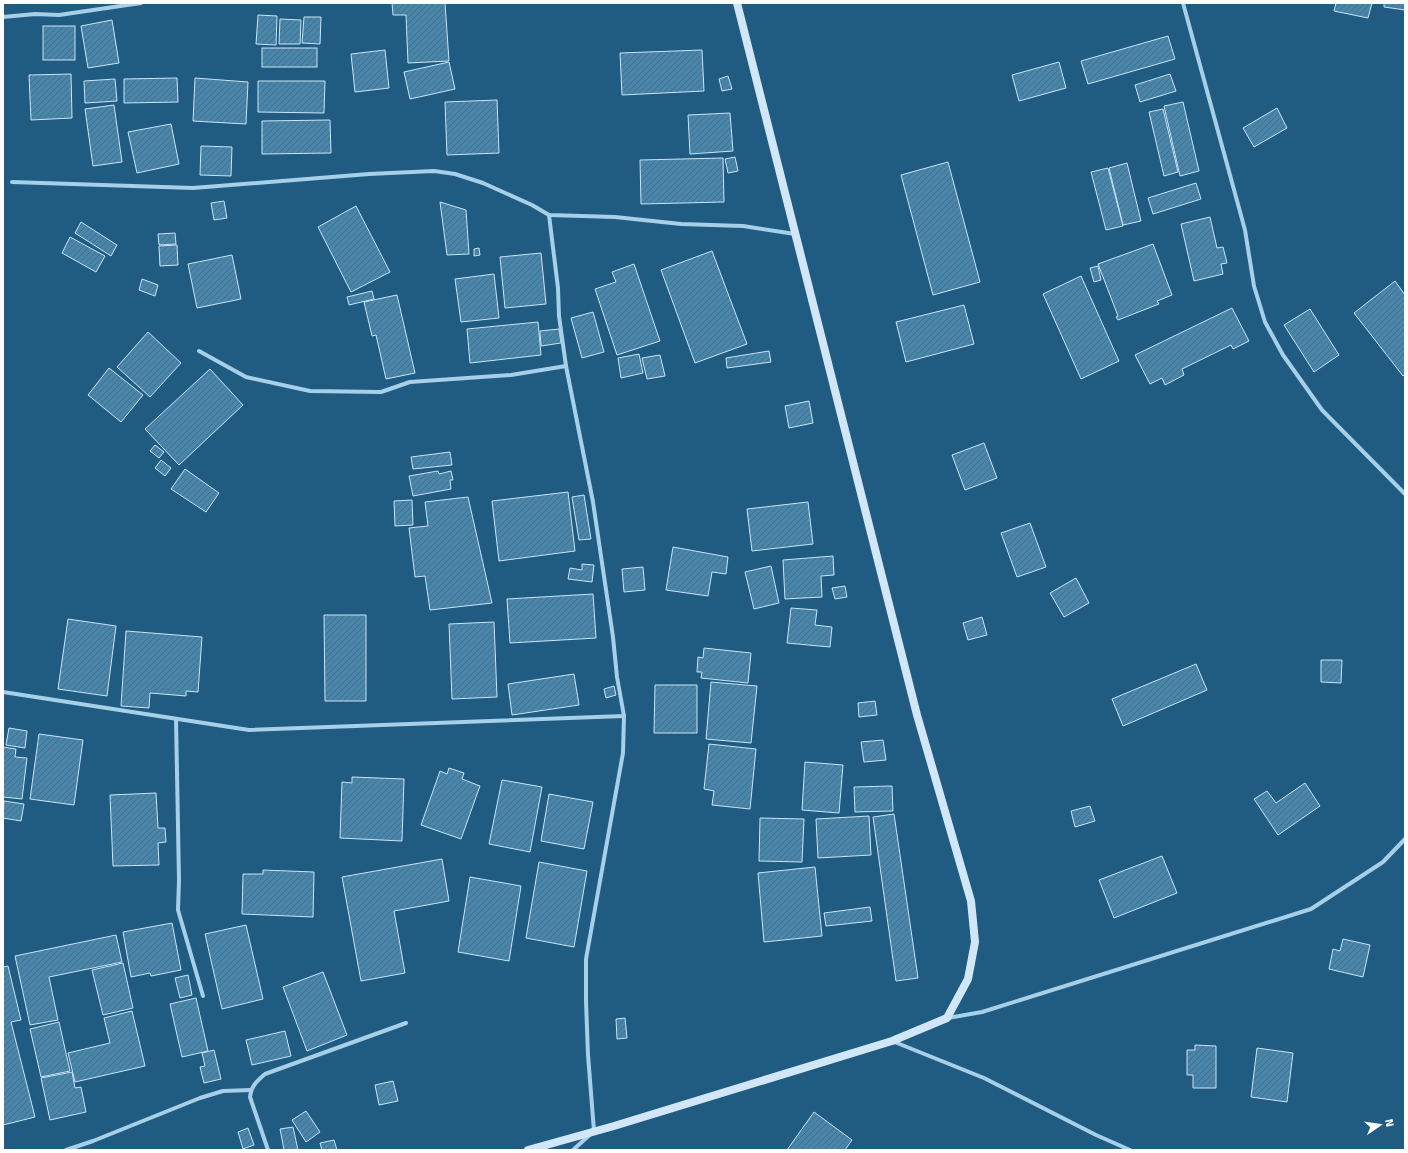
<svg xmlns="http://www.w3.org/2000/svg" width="1408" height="1153" font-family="'Titillium Web',sans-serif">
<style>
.building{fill:url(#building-hatch);stroke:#cae5f6}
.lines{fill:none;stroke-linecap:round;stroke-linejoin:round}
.minor{stroke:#a6cfe8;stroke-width:4}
.secondary{stroke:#d1e7f7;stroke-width:8}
</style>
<defs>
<pattern id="building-hatch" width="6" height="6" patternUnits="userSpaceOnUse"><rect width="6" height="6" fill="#4885ab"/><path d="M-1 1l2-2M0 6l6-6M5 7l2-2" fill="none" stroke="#4a6e85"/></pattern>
</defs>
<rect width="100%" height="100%" fill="#205b82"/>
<g class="building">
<polygon points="392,3 445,3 449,61 408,63 406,15 393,15"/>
<polygon points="1336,3 1372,3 1368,18 1334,11"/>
<polygon points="1384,3 1405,3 1405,10 1384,7"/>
<polygon points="258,15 277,16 276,45 256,44"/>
<polygon points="304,17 321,17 320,44 302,43"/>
<polygon points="280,19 301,20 300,44 279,44"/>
<polygon points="112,20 119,63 88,68 81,26"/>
<rect x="43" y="26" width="32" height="34"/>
<polygon points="1168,36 1175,59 1088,84 1081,61"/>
<rect x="262" y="48" width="55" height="19"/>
<polygon points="385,50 389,88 355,92 351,54"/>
<polygon points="702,50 704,91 622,95 620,53"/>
<polygon points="449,62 455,89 410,99 404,72"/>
<polygon points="1059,62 1066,88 1019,101 1012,75"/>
<polygon points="71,74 72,118 31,120 29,75"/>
<polygon points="1170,74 1176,91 1140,102 1135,85"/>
<polygon points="728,76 732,89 722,91 719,79"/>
<polygon points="177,78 178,102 124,103 124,79"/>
<polygon points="195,78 248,82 246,124 193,121"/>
<polygon points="115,79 117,101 85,103 84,81"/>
<polygon points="258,81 325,81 324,113 258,112"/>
<polygon points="497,100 499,153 447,155 445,102"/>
<polygon points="1183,102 1199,171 1180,176 1164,106"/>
<polygon points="114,105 122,162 93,166 85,109"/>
<polygon points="1277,108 1287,128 1254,147 1243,128"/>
<polygon points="1163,109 1178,172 1164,176 1149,112"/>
<polygon points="730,113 733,151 690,154 688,115"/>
<polygon points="330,120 331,153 262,154 262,121"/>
<polygon points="171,124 179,164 137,173 128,132"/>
<polygon points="201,146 232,147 231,176 200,175"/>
<polygon points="735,157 738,171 728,173 725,159"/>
<polygon points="723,158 724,202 641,204 640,160"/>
<polygon points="948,162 980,282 933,295 901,175"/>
<polygon points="1127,163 1141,221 1123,225 1109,168"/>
<polygon points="1108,168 1123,226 1106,230 1091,172"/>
<polygon points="1196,183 1201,199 1153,214 1148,198"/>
<polygon points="224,201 227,218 214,220 211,203"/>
<polygon points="440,202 466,210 469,254 447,255"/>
<polygon points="356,206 390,272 351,292 318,227"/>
<polygon points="1210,217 1217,248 1223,247 1227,263 1221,264 1223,274 1194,281 1181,224"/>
<polygon points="81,222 117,245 111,256 75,233"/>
<polygon points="175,233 176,244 159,245 158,234"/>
<polygon points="70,237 105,256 96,272 62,253"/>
<polygon points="1153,244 1172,295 1157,301 1159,304 1118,320 1116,317 1118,316 1098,264"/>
<polygon points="177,245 178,265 160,266 159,246"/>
<polygon points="479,248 480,255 474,256 474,249"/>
<polygon points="712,251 747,344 695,363 661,270"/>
<polygon points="541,253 546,304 505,308 500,257"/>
<polygon points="232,255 241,299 197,308 188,264"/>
<polygon points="634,264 660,341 617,355 595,289 616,282 612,272"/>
<polygon points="1098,266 1101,280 1094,282 1090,268"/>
<polygon points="494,274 499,318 461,322 455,279"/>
<polygon points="1081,276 1119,361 1081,379 1043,294"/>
<polygon points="142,279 158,285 155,296 139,290"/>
<polygon points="1395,281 1405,295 1405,375 1403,376 1354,313"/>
<polygon points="372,291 374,299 349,305 347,297"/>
<polygon points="397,295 415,373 386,379 376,335 372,336 364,302"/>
<polygon points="964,305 974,344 906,362 896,322"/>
<polygon points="1232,308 1249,341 1233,349 1231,345 1182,369 1184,375 1165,385 1162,378 1150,384 1135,355"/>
<polygon points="1310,309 1339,355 1314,372 1284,325"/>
<polygon points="593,312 604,352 582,358 571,318"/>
<polygon points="538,322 541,355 470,363 467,329"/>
<polygon points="559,329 561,343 541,346 540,331"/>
<polygon points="148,332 181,363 150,397 117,367"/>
<polygon points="769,351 771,362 727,368 726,358"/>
<polygon points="639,354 643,373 621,378 618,358"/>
<polygon points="660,355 665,376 647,379 642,358"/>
<polygon points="109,368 143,395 121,422 88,395"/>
<polygon points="210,369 243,405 179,465 145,429"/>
<polygon points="809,401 813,423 789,428 785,406"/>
<polygon points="984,443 997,478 965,490 952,455"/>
<polygon points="155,445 164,452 159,458 150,451"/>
<polygon points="450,452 452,465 413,469 411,457"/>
<polygon points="161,460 171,468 165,476 155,468"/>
<polygon points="185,469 219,493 206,512 171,489"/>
<polygon points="438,471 439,474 451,471 453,480 450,480 451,489 413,496 409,476"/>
<polygon points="568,492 575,551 499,561 492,501"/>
<polygon points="584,495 591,539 579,540 572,497"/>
<polygon points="468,497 492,603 430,610 425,576 415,577 409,528 428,526 425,502"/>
<polygon points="412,500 413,525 395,526 394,501"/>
<polygon points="808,502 813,544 752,551 747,509"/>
<polygon points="1030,523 1046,567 1017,577 1001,533"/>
<polygon points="673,547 728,557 726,574 712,572 708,596 666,590"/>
<polygon points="833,556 834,575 821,576 822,597 785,599 783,560"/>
<polygon points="582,564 594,565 592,582 568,579 570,568 582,570"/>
<polygon points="771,566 779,603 754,609 745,572"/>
<polygon points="643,567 645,590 624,592 622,569"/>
<polygon points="1076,578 1089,603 1064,617 1050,593"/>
<polygon points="845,586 847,597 835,599 832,588"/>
<polygon points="593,594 596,638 510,643 507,599"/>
<polygon points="791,608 817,610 815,625 832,627 830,647 787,643"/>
<polygon points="324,615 366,615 366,701 325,701"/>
<polygon points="982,617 987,635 968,640 963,623"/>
<polygon points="68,619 116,626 107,696 58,689"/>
<polygon points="494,622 497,697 452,699 449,624"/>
<polygon points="126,631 202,637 198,692 186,691 186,696 150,693 149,708 121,706"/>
<polygon points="704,648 751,653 748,683 701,678 702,672 697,672 698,657 703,658"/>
<polygon points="1321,660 1342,660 1341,683 1321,682"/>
<polygon points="1196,664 1207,690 1123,726 1112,699"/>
<polygon points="574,674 579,705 512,715 508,684"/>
<polygon points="711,682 757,686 751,743 706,739"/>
<polygon points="655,685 697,685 697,733 654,733"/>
<polygon points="614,686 616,695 606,698 604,689"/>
<polygon points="875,701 877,715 859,717 858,703"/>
<polygon points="9,728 27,731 25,748 6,745"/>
<polygon points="39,734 83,740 74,805 30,799"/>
<polygon points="883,740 886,760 864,762 861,742"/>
<polygon points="709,744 756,749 750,809 712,805 714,791 704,789"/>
<polygon points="3,747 16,749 15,757 27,758 22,799 3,797"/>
<polygon points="805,762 843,765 839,813 802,810"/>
<polygon points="449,768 464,773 462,779 480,786 461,839 421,825 440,771 447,774"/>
<polygon points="352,777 404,779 402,841 340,838 342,782 352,783"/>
<polygon points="502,780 542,787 530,852 489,844"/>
<polygon points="1305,783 1320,806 1278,835 1254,799 1267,791 1276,803"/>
<polygon points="892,786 893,811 855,812 854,787"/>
<polygon points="156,793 158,828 165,828 166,842 158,843 159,865 113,866 110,795"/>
<polygon points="549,794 593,802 584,849 541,841"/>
<polygon points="4,801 24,804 21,821 3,818"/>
<polygon points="1090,806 1095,821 1075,827 1071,811"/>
<polygon points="894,814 918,978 896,981 873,817"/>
<polygon points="869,816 871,855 818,858 816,819"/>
<polygon points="760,818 804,819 802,862 759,861"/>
<polygon points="1162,856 1177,893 1114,918 1099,880"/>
<polygon points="442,859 449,901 394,911 405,973 361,981 342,877"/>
<polygon points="539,862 587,871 574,947 526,938"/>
<polygon points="815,867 822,936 764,942 758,873"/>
<polygon points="263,870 314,872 313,917 242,914 243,874 263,874"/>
<polygon points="470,877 521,886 509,961 458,952"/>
<polygon points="870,907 872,921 826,926 824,913"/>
<polygon points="172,923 181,970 151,976 150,973 131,977 123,932"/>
<polygon points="246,925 263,999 222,1009 205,934"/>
<polygon points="116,935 122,962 49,977 58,1020 30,1025 15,956"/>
<polygon points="1343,939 1370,945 1363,977 1329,969 1333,949 1340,951"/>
<polygon points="123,963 133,1008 103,1015 92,970"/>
<polygon points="8,966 21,1020 11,1022 35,1117 3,1125 3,967"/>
<polygon points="323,972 347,1035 307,1051 283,987"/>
<polygon points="188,975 192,995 180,998 175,978"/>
<polygon points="196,998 208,1051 182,1057 170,1004"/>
<polygon points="132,1011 145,1066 75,1082 68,1053 110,1043 104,1018"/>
<polygon points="625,1018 627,1038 617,1039 616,1019"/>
<polygon points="59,1022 70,1071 41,1077 30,1029"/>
<polygon points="285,1031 291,1056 252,1065 246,1040"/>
<polygon points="1195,1045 1216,1046 1216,1088 1193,1088 1193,1075 1187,1075 1187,1050 1195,1050"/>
<polygon points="1257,1048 1293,1053 1287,1102 1251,1097"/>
<polygon points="214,1050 221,1079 204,1083 200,1067 205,1066 202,1053"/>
<polygon points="72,1072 75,1088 81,1087 86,1112 50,1120 41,1078"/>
<polygon points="393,1081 398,1101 379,1105 375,1085"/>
<polygon points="306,1111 320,1132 306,1142 292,1120"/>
<polygon points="814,1112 852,1140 845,1150 787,1150"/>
<polygon points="293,1127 298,1150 284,1150 280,1129"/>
<polygon points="248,1128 254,1145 243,1149 238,1132"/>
<polygon points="334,1140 337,1150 322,1150 320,1143"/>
</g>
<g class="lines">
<g class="minor">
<polyline points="1183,3 1245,230 1254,286 1265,322 1283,355 1322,410 1405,494"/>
<polyline points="3,17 35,14 59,15 141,3"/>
<polyline points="12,182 193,188 369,174 434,171 455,174 483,183 532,205 549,215 615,217 681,224 743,226 795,234"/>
<polyline points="549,215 558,288 559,316 566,366 593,502 613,637 617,677 624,716 623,753 586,959 586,1001 588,1055 594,1131 573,1150"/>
<polyline points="199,351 246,377 310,391 381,392 410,382 511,375 566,366"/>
<polyline points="3,692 249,730 624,716"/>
<polyline points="176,719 179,880 178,910 203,996"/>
<polyline points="948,1018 982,1012 1311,909 1383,862 1405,839"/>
<polyline points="892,1041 984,1078 1096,1135 1130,1150"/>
<polyline points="66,1150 93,1141 200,1098 223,1091 251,1090"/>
<path d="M268 1150 250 1097C251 1086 257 1081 265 1074L406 1023"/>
</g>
<polyline class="secondary" points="528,1150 614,1126 892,1041 947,1018 968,979 975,942 971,901 917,715 737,3"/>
</g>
<rect width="1408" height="1153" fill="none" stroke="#ffffff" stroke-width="8"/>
<g transform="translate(1380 1125) rotate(77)" stroke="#205b82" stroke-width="3" paint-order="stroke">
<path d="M0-3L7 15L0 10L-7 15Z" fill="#ffffff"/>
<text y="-6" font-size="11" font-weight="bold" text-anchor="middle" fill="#ffffff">N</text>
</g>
</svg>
